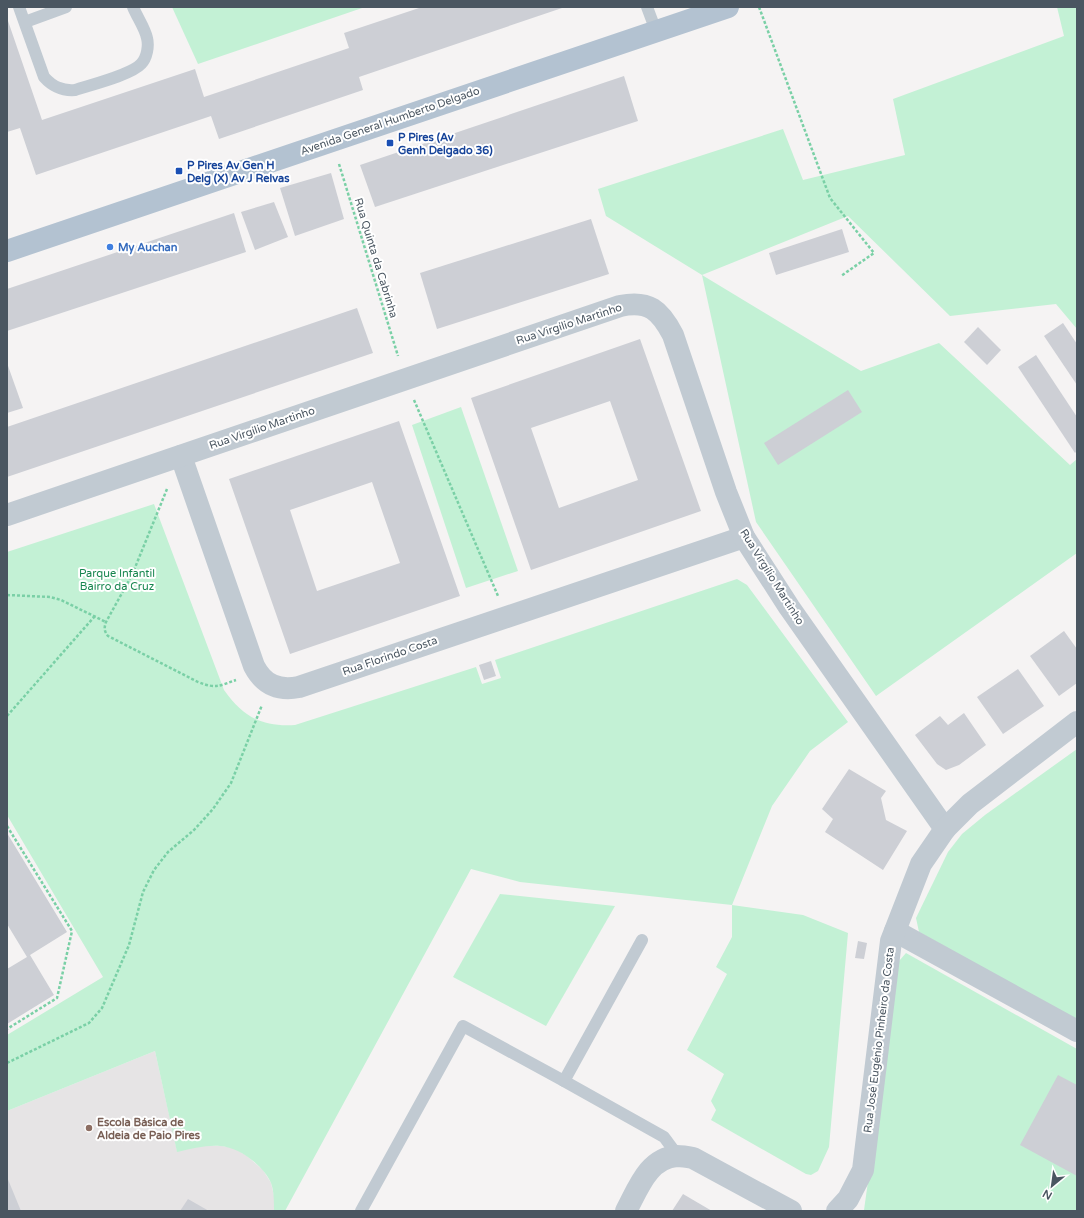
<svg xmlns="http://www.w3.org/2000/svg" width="1084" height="1218" font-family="'Varela Round',sans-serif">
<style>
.education{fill:#e6e4e5}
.green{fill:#c3f1d5}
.building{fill:#cdcfd5;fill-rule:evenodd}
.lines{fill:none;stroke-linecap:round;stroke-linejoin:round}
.path{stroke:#7ad0a6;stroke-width:2.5;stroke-dasharray:3 2;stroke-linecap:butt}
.lane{stroke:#c1cad2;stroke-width:12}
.street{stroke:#c1cad2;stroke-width:22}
.primary{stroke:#b3c2d1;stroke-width:22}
.transit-dot{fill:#1a4fb4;stroke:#fff;stroke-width:1.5}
.shop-dot{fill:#3f7fe0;stroke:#fff;stroke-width:1.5}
.education-dot{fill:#8d6e63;stroke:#fff;stroke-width:1.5}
.labels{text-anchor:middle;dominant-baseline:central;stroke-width:4;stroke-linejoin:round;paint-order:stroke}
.street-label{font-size:11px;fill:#4a5661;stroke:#fff}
.transit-label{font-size:11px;font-weight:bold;fill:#164399;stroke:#fff;text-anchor:start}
.shop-label{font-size:11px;font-weight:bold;fill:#366cbe;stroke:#fff;text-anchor:start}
.park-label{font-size:11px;fill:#17864f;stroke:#fff}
.education-label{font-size:11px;font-weight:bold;fill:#785e54;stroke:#fff;text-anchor:start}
</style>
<rect width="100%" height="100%" fill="#f5f3f3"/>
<polygon class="education" points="155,1051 177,1151 202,1146 221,1146 234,1148 247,1156 263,1170 271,1183 274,1196 274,1211 7,1211 7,1111"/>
<g class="green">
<polygon points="172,7 365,7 198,64"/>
<polygon points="1057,7 1077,7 1077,329 1056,304 950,316 848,216 702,275 861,371 939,343 1070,465 1077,459 1077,553 876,696 756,522 702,275 606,216 598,189 783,129 803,180 905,155 893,99 1064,36"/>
<polygon points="461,407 518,571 466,588 412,425"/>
<path d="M154 504 224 690C243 717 262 727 295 725L476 667 482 684 501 678 495 660 737 579 747 585 848 722 810 751 772 806 732 905 803 915 848 933 829 1147 818 1171 811 1175 806 1174 711 1120 716 1110 711 1101 724 1074 687 1050 727 974 716 967 732 937V905L520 882 471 869 285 1211H274C274 1202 274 1191 271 1183 264 1166 239 1147 220 1146 206 1145 191 1149 177 1152L155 1051 7 1111V1035L103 977 7 815V552Z"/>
<polygon points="1077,749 1077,1021 919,932 916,918 948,852 962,834 985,815"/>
<polygon points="500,894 615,906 546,1026 453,977"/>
<polygon points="906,953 1077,1049 1077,1211 864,1210 899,961"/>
</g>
<g class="building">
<polygon points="422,7 565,7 359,77 363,90 219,139 211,116 36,175 20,128 7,132 7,18 42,120 195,69 204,97 349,48 344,33"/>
<polygon points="624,76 638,121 375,207 360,165"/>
<polygon points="331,173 344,219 295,236 280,188"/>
<polygon points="274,202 288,237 255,250 241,212"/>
<polygon points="234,213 246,252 7,331 7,289"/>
<polygon points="591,219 609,274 437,329 420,273"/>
<polygon points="842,229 849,252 776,275 769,253"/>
<polygon points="357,308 373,353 7,477 7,427"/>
<polygon points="1063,323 1077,344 1077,385 1044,336"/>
<polygon points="978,327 1001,350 987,365 964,342"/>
<path d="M640 339 701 511 531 570 471 398ZM610 401 638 480 559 508 531 428Z"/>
<polygon points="1036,355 1077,417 1077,451 1075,453 1018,367"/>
<polygon points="7,363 23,408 7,413"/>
<polygon points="848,390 862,412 778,465 764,443"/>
<path d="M399 421 460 596 290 654 229 479ZM372 482 400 563 317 591 290 510Z"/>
<polygon points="1064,631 1077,649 1077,683 1059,696 1030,656"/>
<polygon points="491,661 496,676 484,680 479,665"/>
<polygon points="1018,669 1044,706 1003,734 977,697"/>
<polygon points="964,713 986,745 959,765 946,770 937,764 915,735 940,716 948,725"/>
<polygon points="849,769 886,791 881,798 886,820 907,831 883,870 825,832 833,819 822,809"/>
<polygon points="7,833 67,932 30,955 54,995 7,1024 7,969 27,957 7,924"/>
<polygon points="858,941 867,943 864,959 855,958"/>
<polygon points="1058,1075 1077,1085 1077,1176 1020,1145"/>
<polygon points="7,1177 21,1211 7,1211"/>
<polygon points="683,1194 712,1211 672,1211"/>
<polygon points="188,1199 209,1211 180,1211"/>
</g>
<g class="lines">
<g class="path">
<polyline points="759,7 830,198 874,253 841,276"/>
<polyline points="339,164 398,356"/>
<polyline points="414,400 498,596"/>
<path d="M167 489 132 575 106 622C104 628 104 631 108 636L198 682C216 689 219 686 236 680"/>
<polyline points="7,595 50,597 61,600 106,622"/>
<polyline points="7,716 95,616"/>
<polyline points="7,826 72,931 57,998 7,1029"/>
<polyline points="7,1063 89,1023 102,1008 129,945 143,892 154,870 168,852 194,830 213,809 231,783 262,705"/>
</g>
<g class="lane">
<path d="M19 7 44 77C53 87 62 91 75 90 90 85 131 75 141 64 147 58 149 46 147 38 145 28 137 17 133 7"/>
<polyline points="647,7 656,31"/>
<polyline points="25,22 66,7"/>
<polyline points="642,940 564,1081 664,1137 678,1156"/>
<polyline points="361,1211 463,1026 564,1081"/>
</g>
<g class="street">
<path d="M181 456 254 666C264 685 278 691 299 687L744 537"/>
<path d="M7 515 620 306C649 300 660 310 673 335L726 492 744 537 789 607 945 829"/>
<polyline points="895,931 1077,1031"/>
<path d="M626 1211C638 1189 648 1158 677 1156 682 1156 688 1157 693 1158L791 1211"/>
<polyline points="837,1211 848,1199 863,1170 891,941 921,864 945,829 970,804 1077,722"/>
</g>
<polyline class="primary" points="7,251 728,7"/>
</g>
<g class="transit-dot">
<rect x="386" y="139" width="8" height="8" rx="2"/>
<rect x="175" y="167" width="8" height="8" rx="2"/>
</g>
<circle class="shop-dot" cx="110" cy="247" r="4"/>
<circle class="education-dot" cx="89" cy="1128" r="4"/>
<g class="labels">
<g class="street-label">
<text transform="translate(390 121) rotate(-19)">Avenida General Humberto Delgado</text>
<text transform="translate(376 258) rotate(73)">Rua Quinta da Cabrinha</text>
<text transform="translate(569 324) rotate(-18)">Rua Virgílio Martinho</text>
<text transform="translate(262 428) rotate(-19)">Rua Virgílio Martinho</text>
<text transform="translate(772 577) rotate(58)">Rua Virgílio Martinho</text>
<text transform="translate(390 656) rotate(-19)">Rua Florindo Costa</text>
<text transform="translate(879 1040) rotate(-83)">Rua José Eugénio Pinheiro da Costa</text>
</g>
<g class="transit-label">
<text x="398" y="137">P Pires (Av<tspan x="398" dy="13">Genh Delgado 36)</tspan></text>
<text x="187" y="165">P Pires Av Gen H<tspan x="187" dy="13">Delg (X) Av J Relvas</tspan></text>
</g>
<g class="shop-label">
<text x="118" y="247">My Auchan</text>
</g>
<g class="park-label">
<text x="117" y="573">Parque Infantil<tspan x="117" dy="13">Bairro da Cruz</tspan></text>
</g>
<g class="education-label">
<text x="97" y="1122">Escola Básica de<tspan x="97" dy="13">Aldeia de Paio Pires</tspan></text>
</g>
</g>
<rect width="1084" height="1218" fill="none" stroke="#4a5661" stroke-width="16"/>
<g transform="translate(1052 1186) rotate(209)" stroke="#ffffff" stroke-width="3" paint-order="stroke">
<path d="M0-3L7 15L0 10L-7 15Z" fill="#4a5661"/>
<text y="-6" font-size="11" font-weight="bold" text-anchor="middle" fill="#4a5661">N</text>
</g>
</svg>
